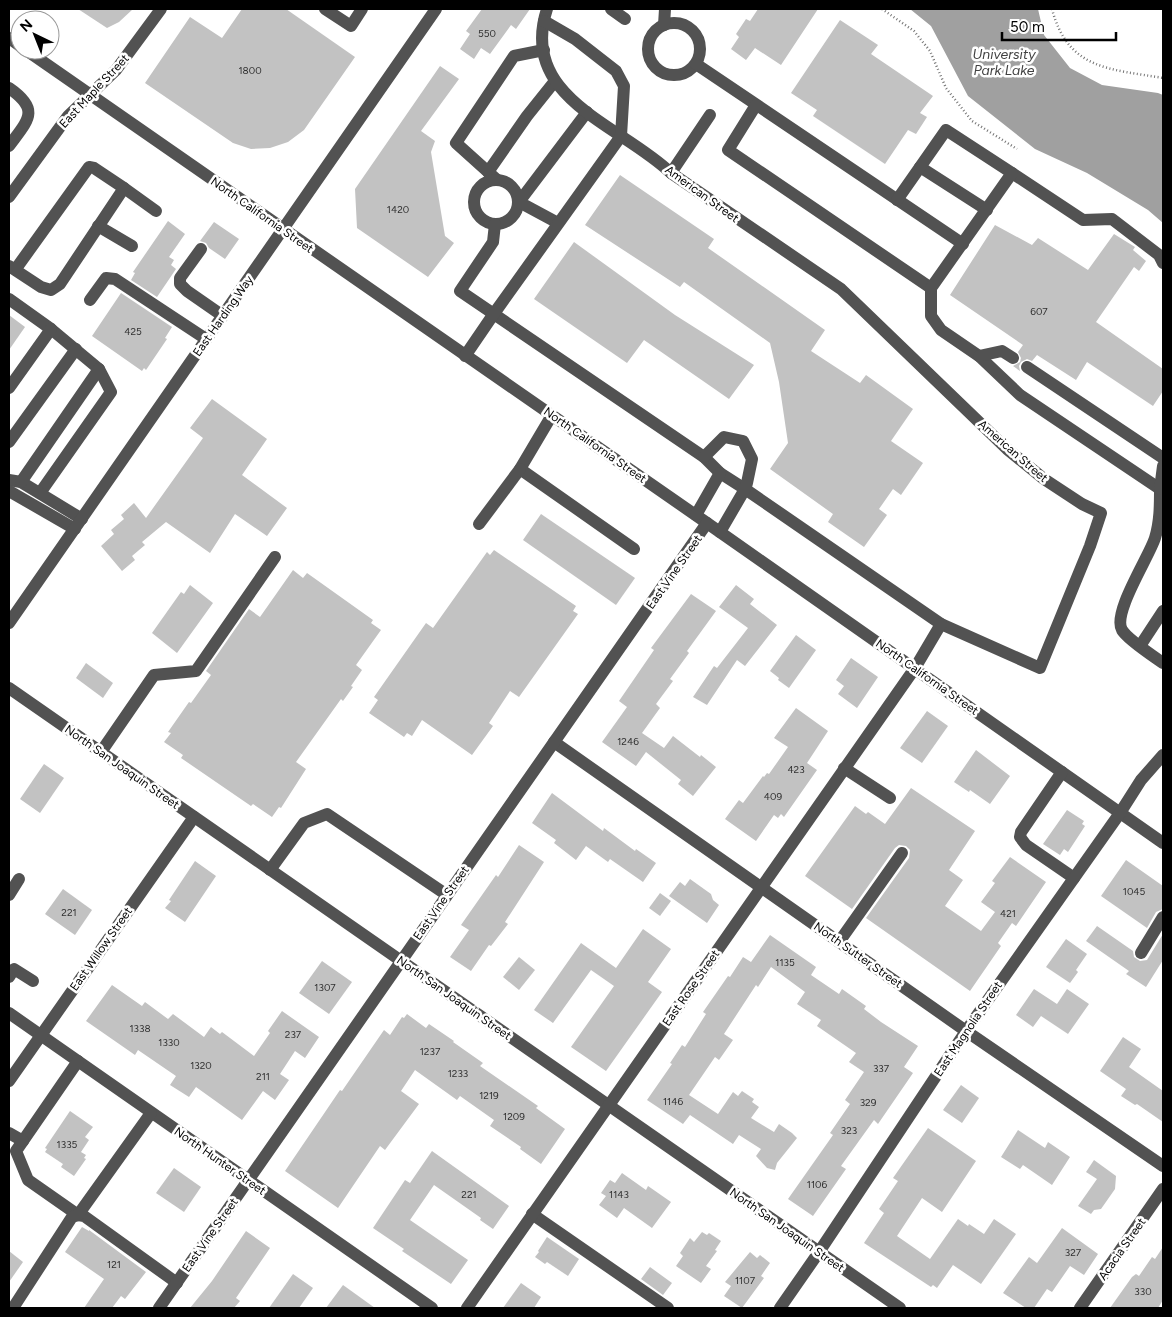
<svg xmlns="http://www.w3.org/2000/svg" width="1172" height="1317" font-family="Figtree,sans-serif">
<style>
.water{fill:#a0a0a0}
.building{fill:#c2c2c2}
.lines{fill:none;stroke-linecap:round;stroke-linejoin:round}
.path{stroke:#747474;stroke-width:2.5;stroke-dasharray:1 2.5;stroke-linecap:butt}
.minor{stroke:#525252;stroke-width:12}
.labels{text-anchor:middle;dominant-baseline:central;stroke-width:5;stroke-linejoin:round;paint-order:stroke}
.number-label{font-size:10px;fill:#303030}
.street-label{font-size:12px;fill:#000;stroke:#fff}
.water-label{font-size:14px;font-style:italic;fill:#414141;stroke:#fff}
</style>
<rect width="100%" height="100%" fill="#fff"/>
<polygon class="water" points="910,9 1038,9 1044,35 1070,68 1102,85 1158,93 1163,95 1163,223 1148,210 1087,173 1035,149 968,96 931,26"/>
<g class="building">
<polygon points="78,9 133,9 119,22 107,28"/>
<polygon points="242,9 286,9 355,57 304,130 288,142 270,148 251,149 233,143 145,83 190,17 222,38"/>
<polygon points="482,9 530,9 516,29 511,25 490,54 481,48 474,59 460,49 470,34 466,31"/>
<polygon points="758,9 818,9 781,65 755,48 746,60 731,49 739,37 736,34 746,19 750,21"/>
<polygon points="840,20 878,45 871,54 933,96 920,113 927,117 916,134 908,130 885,164 813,116 817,110 791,93"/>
<polygon points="440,66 459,79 421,131 435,141 431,152 445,236 454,243 428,277 357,228 355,189"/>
<polygon points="620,175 714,239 708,248 825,330 811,351 860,383 866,375 913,409 891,441 923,463 901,495 893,489 879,509 887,515 864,547 828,522 833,514 770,469 788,443 779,382 770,343 684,282 680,287 585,225"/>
<polygon points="168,221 185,234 169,257 174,260 171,265 176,269 157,297 131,280 135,273 133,272"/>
<polygon points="214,222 239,239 225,259 209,248 206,243 200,241"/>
<polygon points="995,225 1032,245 1038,238 1088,270 1114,234 1135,247 1133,250 1146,261 1139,271 1134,267 1096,322 1163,369 1163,391 1153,406 1087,362 1076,380 1037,355 1032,361 1027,359 1021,362 1019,366 1020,371 1013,366 1020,362 1021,358 1018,352 1023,345 950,295"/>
<polygon points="574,242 675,315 754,365 729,399 644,340 627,363 534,299"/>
<polygon points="121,293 172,327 165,338 167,339 146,370 144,368 142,371 92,336"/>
<polygon points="9,315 25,327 9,350"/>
<polygon points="212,399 267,439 242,475 287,508 267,536 235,514 210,553 166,522 142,542 145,545 132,556 135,560 122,571 101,546 114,534 111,530 124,519 121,515 134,503 146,518 203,438 190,428"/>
<polygon points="541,514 635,578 616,605 523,540"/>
<polygon points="494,550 576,606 573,611 578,614 519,697 510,691 489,723 493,726 472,755 422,720 412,736 407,733 404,737 369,713 378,700 374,697 426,623 433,628 487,552 490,555"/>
<polygon points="293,570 303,578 307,573 373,620 371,623 381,630 356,665 362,670 351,686 353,687 343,701 341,699 296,762 306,769 281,808 279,807 272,817 253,804 251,806 181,758 183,755 164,742 171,733 168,732 189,702 191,703 211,675 206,671 249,609 260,617"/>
<polygon points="190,585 213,603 177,653 152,633 181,592 184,594"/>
<polygon points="736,585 754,599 750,604 777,625 745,666 737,660 707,705 693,697 714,666 717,668 748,628 719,607"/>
<polygon points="691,594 716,611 687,651 689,653 670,679 673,681 656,704 660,708 642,733 664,748 673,736 700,757 701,755 716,767 693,796 678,784 681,780 646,752 636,766 602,742 627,707 619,701 654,650 651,648"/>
<polygon points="796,635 816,650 789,688 778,680 779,678 770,671"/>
<polygon points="851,658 878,677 857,708 838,694 844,686 836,680"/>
<polygon points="86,663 113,683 103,698 76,678"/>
<polygon points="796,708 828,731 807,763 817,770 784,817 781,814 778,818 774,815 756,841 725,819 739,800 743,803 763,776 764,777 767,773 769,774 788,747 774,738"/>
<polygon points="927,711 948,726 922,763 900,748"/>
<polygon points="976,750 1010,776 990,804 970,790 969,792 954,782"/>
<polygon points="44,764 64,778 40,813 20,799"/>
<polygon points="911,788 975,831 949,870 963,880 945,906 981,931 995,912 981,902 995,883 992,881 1010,857 1046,882 1016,926 1012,923 998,943 1001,946 970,991 866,918 909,858 910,850 906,846 899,845 895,848 852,909 805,876 855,806 866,814 868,812 885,824"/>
<polygon points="552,793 603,831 604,828 635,851 636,849 656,863 643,882 610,859 608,862 586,846 576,860 554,843 556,840 532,823"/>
<polygon points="1067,810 1084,821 1082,824 1085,826 1068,852 1064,849 1060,855 1043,844"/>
<polygon points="519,845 544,862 505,922 508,924 491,946 489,945 471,971 450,957 469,930 461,925 496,875 498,877"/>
<polygon points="1126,860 1163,886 1163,909 1156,912 1147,928 1101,896"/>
<polygon points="195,861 216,876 185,922 165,908 171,901 169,900"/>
<polygon points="690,879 711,894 713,900 719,905 707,923 669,896 680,882 685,886"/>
<polygon points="63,889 92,910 75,935 45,914"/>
<polygon points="660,893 671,901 660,916 649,908"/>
<polygon points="1097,926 1133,951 1134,957 1140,961 1147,960 1163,934 1163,960 1146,987 1126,974 1129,971 1086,941"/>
<polygon points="643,929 671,949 648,982 662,992 606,1071 571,1047 614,986 591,970 553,1023 534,1010 581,943 616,968"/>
<polygon points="770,935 816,967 811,975 839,994 842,989 866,1006 864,1009 881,1022 918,1046 904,1067 913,1073 878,1124 874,1120 841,1166 846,1169 813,1216 788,1199 833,1135 830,1133 850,1104 845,1100 864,1072 849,1062 856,1053 817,1026 821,1020 797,1004 805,992 771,967 758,987 756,985 724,1034 733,1040 719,1060 715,1057 689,1095 718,1114 733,1092 738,1096 742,1091 754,1099 752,1102 759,1107 751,1118 774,1132 779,1124 792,1133 797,1138 777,1163 775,1170 767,1168 756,1156 761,1149 739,1135 733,1144 690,1115 683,1124 647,1100 672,1064 670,1063 682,1045 685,1047 706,1014 703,1012 728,976 730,977 743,957 751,962"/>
<polygon points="1066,939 1087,954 1076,970 1078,972 1070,983 1046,967"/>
<polygon points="519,957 535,970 519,990 503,977"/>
<polygon points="322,961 352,982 329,1014 299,993"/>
<polygon points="112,985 142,1006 145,1002 168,1019 173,1014 204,1037 211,1027 220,1034 222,1032 254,1056 270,1033 268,1031 282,1011 319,1037 305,1058 295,1051 280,1074 289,1080 275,1100 263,1091 242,1120 196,1087 189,1097 170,1085 176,1076 138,1050 135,1055 86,1021"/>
<polygon points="1034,989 1057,1004 1067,989 1089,1004 1068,1034 1041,1016 1033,1027 1016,1015"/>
<polygon points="407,1014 426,1028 429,1024 454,1041 453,1042 483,1063 480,1066 538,1106 536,1108 565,1129 541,1164 520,1149 521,1147 490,1126 494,1120 460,1096 457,1100 415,1070 401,1091 419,1104 385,1150 380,1146 338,1208 285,1171 340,1090 342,1091 384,1030 390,1035 402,1017 404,1018"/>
<polygon points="1123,1037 1141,1049 1129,1067 1163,1091 1163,1122 1137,1104 1135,1105 1121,1096 1126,1089 1100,1071"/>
<polygon points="961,1085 979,1098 962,1123 943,1110"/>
<polygon points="70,1111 93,1127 85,1137 89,1140 81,1152 86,1155 84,1158 86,1159 74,1176 61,1167 63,1164 45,1152 47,1149 45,1148"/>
<polygon points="928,1128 976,1161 942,1212 922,1198 897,1236 930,1259 958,1219 968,1226 969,1224 984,1234 994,1219 1016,1234 981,1284 953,1265 937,1288 933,1285 931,1287 864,1243 884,1213 879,1209 898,1181 893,1178"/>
<polygon points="1018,1130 1045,1148 1048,1142 1070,1157 1052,1185 1023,1165 1020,1169 1001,1157"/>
<polygon points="432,1151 509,1206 493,1229 480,1220 481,1218 434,1185 410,1220 468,1260 451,1284 402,1251 404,1249 373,1228 405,1180 410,1183"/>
<polygon points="1094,1160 1116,1176 1115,1189 1101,1209 1094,1210 1091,1214 1078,1206 1097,1179 1086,1172"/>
<polygon points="174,1168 201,1187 184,1212 156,1193"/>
<polygon points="622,1173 646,1190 648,1186 671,1202 652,1228 624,1208 617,1218 599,1205 606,1196 601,1193 610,1180 615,1183"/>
<polygon points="82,1227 89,1231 89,1230 146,1272 125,1299 121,1296 112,1308 84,1308 104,1279 65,1252"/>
<polygon points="1062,1228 1098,1254 1084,1275 1070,1266 1052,1292 1047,1289 1034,1308 1026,1308 1003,1293 1029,1257 1037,1263"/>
<polygon points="246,1231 270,1248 236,1298 240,1301 234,1308 190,1308 212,1281"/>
<polygon points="702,1232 707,1235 709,1233 721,1241 715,1250 717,1251 706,1266 711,1269 701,1283 676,1266 683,1256 680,1253 690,1238 694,1242"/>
<polygon points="547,1237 579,1259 568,1276 547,1262 545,1264 535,1257 539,1252 538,1251"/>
<polygon points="1163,1247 1163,1300 1158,1308 1110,1308 1132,1277 1136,1274 1139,1276 1152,1257 1155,1259"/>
<polygon points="9,1251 23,1262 9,1282"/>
<polygon points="750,1252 757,1258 760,1255 770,1263 761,1276 764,1278 742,1308 724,1296 731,1286 725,1282"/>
<polygon points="650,1267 672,1283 663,1295 641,1279"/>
<polygon points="293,1274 313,1288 299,1308 269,1308"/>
<polygon points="521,1283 541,1297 534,1308 503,1308"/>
<polygon points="343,1285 375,1308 326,1308"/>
</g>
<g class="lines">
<g class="path">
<polyline points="882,9 914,31 930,51 946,88 972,121 1017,149"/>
<path d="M1052 9C1068 70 1110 69 1163 78"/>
</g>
<g class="minor">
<polyline points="325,9 351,26 362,9"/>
<polyline points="611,9 625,19"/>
<circle cx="674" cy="49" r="26"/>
<polyline points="664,25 665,9"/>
<polyline points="9,38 20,46"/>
<polyline points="26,50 707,523 1163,843"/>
<polyline points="696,64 963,244"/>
<path d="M9 88C41 110 28 120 9 146"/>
<path d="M756 105 728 150 931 288V316L941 330 979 356 1020 395 1160 489C1160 505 1160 522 1155 538 1149 557 1112 613 1122 630 1127 639 1153 656 1163 663"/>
<polyline points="920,167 987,210"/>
<polyline points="488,172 527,116 555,81"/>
<polyline points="671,173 710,115"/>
<polyline points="1012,173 1083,220 1112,219 1159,255 1163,263"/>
<polyline points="496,179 456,143 514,56 544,50"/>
<circle cx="496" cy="202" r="22"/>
<polyline points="124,188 156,211"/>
<polyline points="9,197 68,116 116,70 161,9"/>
<polyline points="897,200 946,130 1012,173 931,288"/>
<polyline points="558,223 519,202 587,112"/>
<path d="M495 224 493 242 460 291 704 457 720 473 745 489 941 624 1040 668 1090 546 1101 513 1082 504 1044 479 1007 449 841 289 671 173C621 125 518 98 547 9"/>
<polyline points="98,226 132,246"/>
<polyline points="201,249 180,278 180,284 187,291 223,316"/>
<polyline points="9,266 41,287 51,290 60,284 124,188 94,168 89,167 15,270"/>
<polyline points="9,299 51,329 99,369 111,392 40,493"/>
<polyline points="90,300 106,278 115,279 206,339"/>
<polyline points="465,356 493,315 621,136 624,86 616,71 575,39 544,21"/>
<polyline points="979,356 1002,351 1013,358"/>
<polyline points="1027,367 1163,458"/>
<polyline points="9,388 51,329"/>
<polyline points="552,415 520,469 634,549"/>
<polyline points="9,442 76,349"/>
<polyline points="704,457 724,437 743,441 752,459 747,483 745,489 720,532"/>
<polyline points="9,480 21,482 82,519"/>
<polyline points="21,482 99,369"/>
<polyline points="1160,489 1163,466"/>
<polyline points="9,491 75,529"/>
<polyline points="696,515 720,473"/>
<polyline points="479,524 520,469"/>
<polyline points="9,623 436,9"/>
<polyline points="1140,646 1163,611"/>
<polyline points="9,688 900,1308"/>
<polyline points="554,742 966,1031 1163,1166"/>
<polyline points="101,752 154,675 196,671 275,557"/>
<polyline points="844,768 890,798"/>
<polyline points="1062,772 1021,832 1020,837 1026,845 1074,878"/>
<polyline points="270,870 304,823 327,814 447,895"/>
<polyline points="9,895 19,879"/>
<polyline points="839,942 902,853"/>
<polyline points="1141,953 1163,917"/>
<polyline points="9,977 14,969 33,981"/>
<polyline points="9,1013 432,1308"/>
<polyline points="78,1061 16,1151 28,1180 78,1215 84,1216 177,1283"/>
<polyline points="9,1081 194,817"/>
<polyline points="9,1133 23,1141"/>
<polyline points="532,1214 668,1308"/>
<polyline points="13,1308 72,1217 78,1215 151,1113"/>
<polyline points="159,1308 707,523"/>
<polyline points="467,1308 915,668 941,624"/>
<polyline points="780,1308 819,1252 966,1031 1120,813 1141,780 1163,755"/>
<polyline points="1080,1308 1163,1189"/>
</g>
</g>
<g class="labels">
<g class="number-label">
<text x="487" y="33">550</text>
<text x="250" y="70">1800</text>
<text x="398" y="209">1420</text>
<text x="1039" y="311">607</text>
<text x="133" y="331">425</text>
<text x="628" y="741">1246</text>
<text x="796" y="769">423</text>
<text x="773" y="796">409</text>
<text x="1134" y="891">1045</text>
<text x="69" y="912">221</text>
<text x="1008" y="913">421</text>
<text x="785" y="962">1135</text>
<text x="325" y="987">1307</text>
<text x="140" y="1028">1338</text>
<text x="293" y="1034">237</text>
<text x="169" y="1042">1330</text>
<text x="430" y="1051">1237</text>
<text x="201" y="1065">1320</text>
<text x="881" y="1068">337</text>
<text x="458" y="1073">1233</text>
<text x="263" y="1076">211</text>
<text x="489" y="1095">1219</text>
<text x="673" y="1101">1146</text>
<text x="868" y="1102">329</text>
<text x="514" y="1116">1209</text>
<text x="849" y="1130">323</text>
<text x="67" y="1144">1335</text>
<text x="817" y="1184">1106</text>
<text x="469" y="1194">221</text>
<text x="619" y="1194">1143</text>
<text x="1073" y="1252">327</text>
<text x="114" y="1264">121</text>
<text x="745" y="1280">1107</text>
<text x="1143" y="1291">330</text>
</g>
<g class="street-label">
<text transform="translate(94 91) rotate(-47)">East Maple Street</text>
<text transform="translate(702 194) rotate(36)">American Street</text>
<text transform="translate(262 215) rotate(35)">North California Street</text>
<text transform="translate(223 316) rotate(-55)">East Harding Way</text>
<text transform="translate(595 445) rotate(35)">North California Street</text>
<text transform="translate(1013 451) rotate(41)">American Street</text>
<text transform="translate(674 572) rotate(-55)">East Vine Street</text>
<text transform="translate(927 677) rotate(35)">North California Street</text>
<text transform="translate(122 767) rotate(35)">North San Joaquin Street</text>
<text transform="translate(441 903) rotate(-55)">East Vine Street</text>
<text transform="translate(101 949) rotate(-55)">East Willow Street</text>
<text transform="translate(858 955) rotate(35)">North Sutter Street</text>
<text transform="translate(691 988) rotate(-55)">East Rose Street</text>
<text transform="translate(454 998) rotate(35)">North San Joaquin Street</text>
<text transform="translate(968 1029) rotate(-56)">East Magnolia Street</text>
<text transform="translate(220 1161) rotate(35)">North Hunter Street</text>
<text transform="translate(787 1230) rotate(35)">North San Joaquin Street</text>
<text transform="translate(210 1235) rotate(-55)">East Vine Street</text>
<text transform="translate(1122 1249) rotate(-55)">Acacia Street</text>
</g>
<g class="water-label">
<text x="1004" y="54">University<tspan x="1004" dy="16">Park Lake</tspan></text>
</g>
</g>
<rect width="1172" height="1317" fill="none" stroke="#000000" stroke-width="20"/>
<g transform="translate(35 35) rotate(317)"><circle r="24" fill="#ffffff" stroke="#999999"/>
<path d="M0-4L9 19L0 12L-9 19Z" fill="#000000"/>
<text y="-8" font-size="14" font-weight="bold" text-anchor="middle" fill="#000000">N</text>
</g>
<path d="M1002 32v8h114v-8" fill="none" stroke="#000000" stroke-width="2.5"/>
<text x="1010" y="32" font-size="15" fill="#000000" stroke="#ffffff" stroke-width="4" paint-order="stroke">50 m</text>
</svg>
